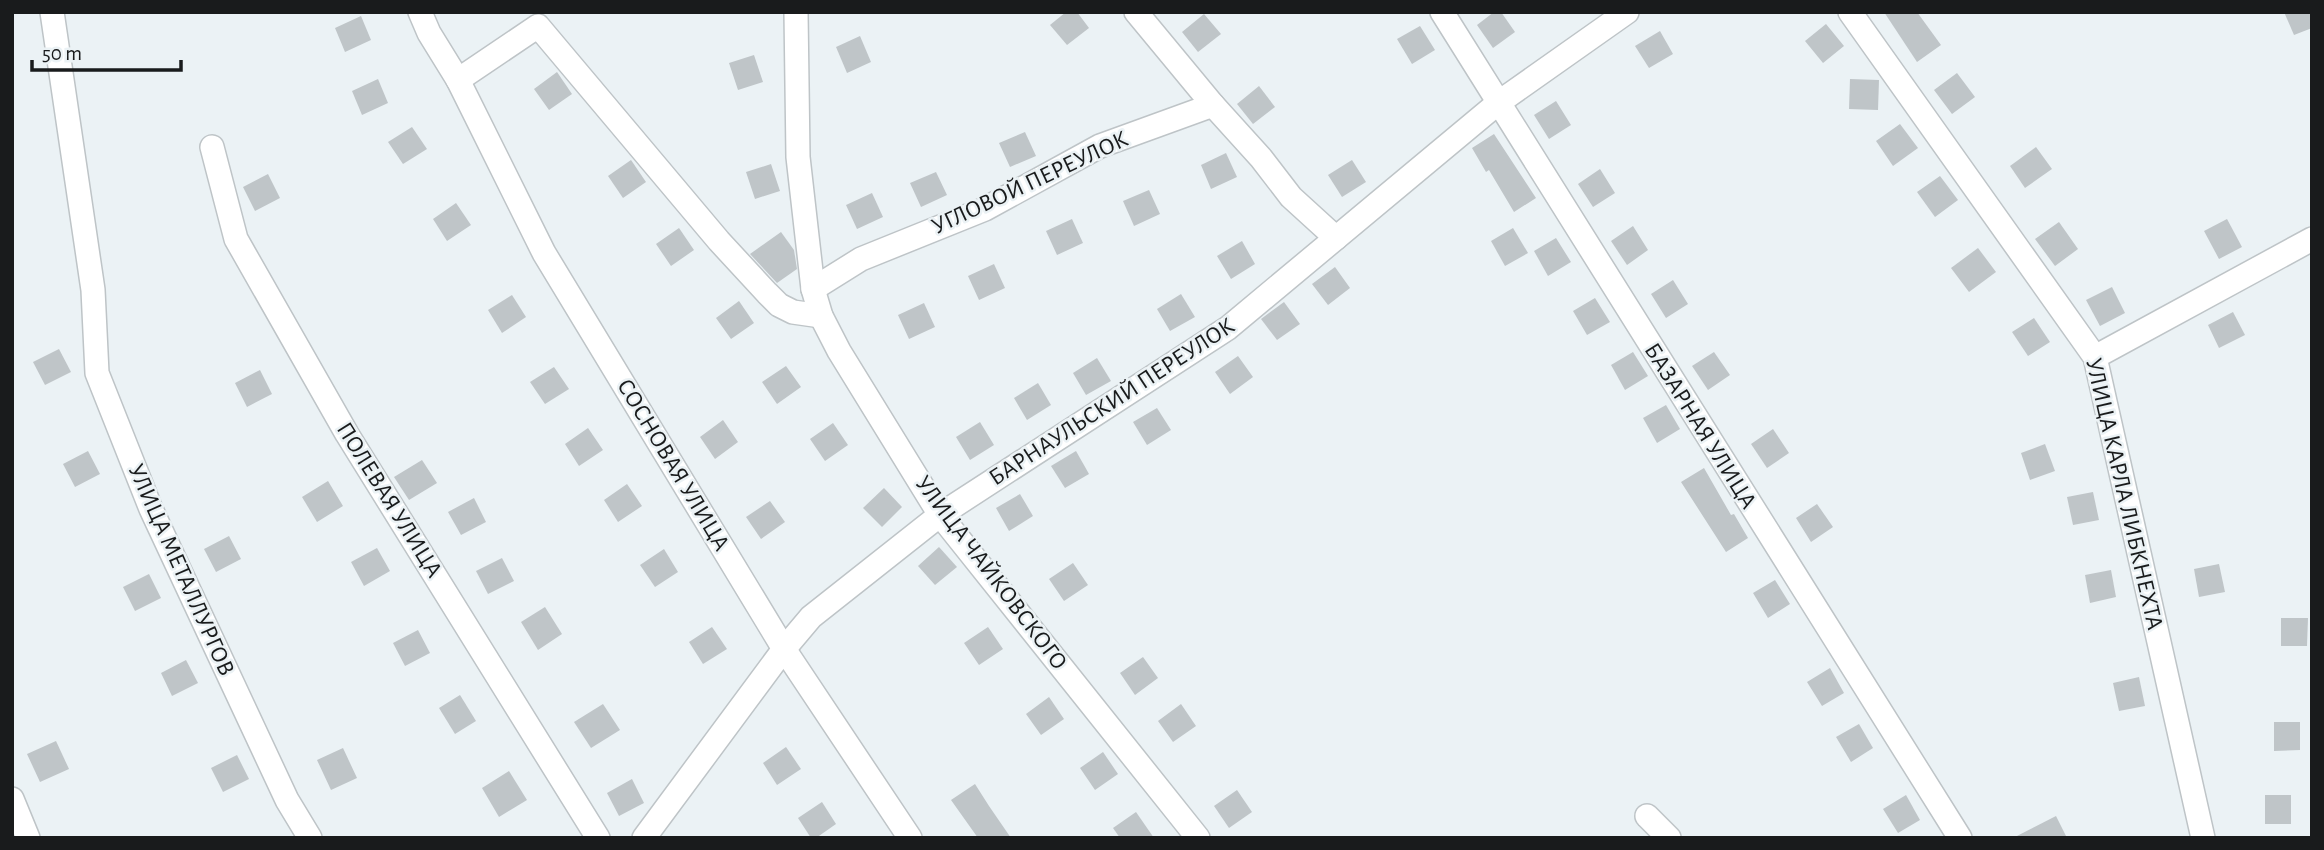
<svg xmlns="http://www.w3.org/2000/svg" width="2324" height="850" font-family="'Alegreya Sans',sans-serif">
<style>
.building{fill:#bfc5c8}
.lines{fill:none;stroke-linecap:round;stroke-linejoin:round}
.minor-casing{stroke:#bec4c7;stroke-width:26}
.minor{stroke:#fff;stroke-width:23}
.labels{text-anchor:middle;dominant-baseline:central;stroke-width:5;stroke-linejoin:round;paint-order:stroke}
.street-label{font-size:24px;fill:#191b1c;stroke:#ebf2f5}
</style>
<rect width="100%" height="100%" fill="#ebf2f5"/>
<g class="building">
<polygon points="1066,12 1077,12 1089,28 1067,45 1050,25"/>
<polygon points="1494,12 1501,12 1515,32 1493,48 1477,25"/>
<polygon points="1884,12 1917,12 1941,45 1917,62"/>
<polygon points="2284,12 2312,12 2312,28 2294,35"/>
<polygon points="1204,14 1221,34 1198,52 1182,32"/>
<polygon points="361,16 371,40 345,52 335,28"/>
<polygon points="1826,24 1844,46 1823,63 1805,41"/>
<polygon points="1420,26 1435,50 1412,64 1397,39"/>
<polygon points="1660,31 1673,54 1649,68 1635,46"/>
<polygon points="860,36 871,62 847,73 836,47"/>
<polygon points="754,55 763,82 738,90 729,63"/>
<polygon points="557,72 572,94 549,110 534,89"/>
<polygon points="1957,73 1975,97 1952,114 1934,90"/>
<polygon points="378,79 388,103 362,115 352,91"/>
<polygon points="1850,79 1879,80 1878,110 1849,109"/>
<polygon points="1259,86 1275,107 1253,124 1237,104"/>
<polygon points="1556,101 1571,125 1549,139 1534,115"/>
<polygon points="1900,124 1918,148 1893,166 1876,141"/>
<polygon points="412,127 427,149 403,164 388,142"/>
<polygon points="1025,132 1036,156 1010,167 999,143"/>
<polygon points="1494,134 1536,198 1514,212 1489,170 1486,172 1472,148"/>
<polygon points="2036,147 2052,169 2025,188 2010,166"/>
<polygon points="1226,153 1237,177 1211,189 1201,165"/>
<polygon points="631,160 646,182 623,198 608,176"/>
<polygon points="1352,160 1366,182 1342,197 1328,175"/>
<polygon points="771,164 780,191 755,199 746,172"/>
<polygon points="1600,169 1615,193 1593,207 1578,184"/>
<polygon points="936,172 947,195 921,207 910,183"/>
<polygon points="268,174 280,198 255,211 243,187"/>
<polygon points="1940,176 1958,200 1935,217 1917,192"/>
<polygon points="1149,190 1160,214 1134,226 1123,201"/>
<polygon points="872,193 883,217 857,229 846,205"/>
<polygon points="456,203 471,225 447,241 433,219"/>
<polygon points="1072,219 1083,243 1057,255 1046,231"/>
<polygon points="2227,219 2242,247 2219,259 2204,231"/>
<polygon points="2059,222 2078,249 2055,266 2035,239"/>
<polygon points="1633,226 1648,250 1627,265 1611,241"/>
<polygon points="679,228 694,250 671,266 656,244"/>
<polygon points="1513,228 1528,253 1505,266 1491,241"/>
<polygon points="781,232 794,250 797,269 777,283 750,254"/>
<polygon points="1556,238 1571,262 1548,276 1534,251"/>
<polygon points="1242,241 1255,264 1231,279 1217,256"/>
<polygon points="1978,248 1996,272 1969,292 1951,268"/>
<polygon points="994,264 1005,288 979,300 968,276"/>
<polygon points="1335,267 1350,288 1328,305 1312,284"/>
<polygon points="1673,280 1688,304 1666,318 1651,294"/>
<polygon points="2112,287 2125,313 2100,326 2086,300"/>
<polygon points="1181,294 1195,317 1170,331 1157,309"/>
<polygon points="512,295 526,317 502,333 488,310"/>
<polygon points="1595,298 1610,322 1587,335 1573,311"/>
<polygon points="739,301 754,323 731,339 716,318"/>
<polygon points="1284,302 1300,324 1277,340 1261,319"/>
<polygon points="924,303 935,327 909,339 898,315"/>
<polygon points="2233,312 2245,335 2219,348 2208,325"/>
<polygon points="2034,318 2050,342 2028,356 2012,332"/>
<polygon points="59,349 71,372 45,385 33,362"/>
<polygon points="1633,352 1648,376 1625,390 1611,365"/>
<polygon points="1714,352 1730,375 1708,390 1692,366"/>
<polygon points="1238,356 1253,377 1230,394 1215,372"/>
<polygon points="1097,358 1111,381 1086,395 1073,373"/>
<polygon points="786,366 801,387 777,404 762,382"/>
<polygon points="554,367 569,389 545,404 530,382"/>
<polygon points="260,370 272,394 247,407 235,383"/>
<polygon points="1038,383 1051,405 1027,420 1014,398"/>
<polygon points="1666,405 1680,429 1657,443 1643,418"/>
<polygon points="1157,408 1171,430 1147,445 1133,422"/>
<polygon points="723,420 738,442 715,459 700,437"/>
<polygon points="980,422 994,445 970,460 956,437"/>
<polygon points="833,423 848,445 825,461 810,439"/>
<polygon points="588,428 603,450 579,466 565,444"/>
<polygon points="1773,429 1789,453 1767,468 1751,444"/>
<polygon points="2045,444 2055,471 2030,480 2021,453"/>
<polygon points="88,451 100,474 75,487 63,464"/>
<polygon points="1076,451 1089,474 1065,488 1051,466"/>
<polygon points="422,460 437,483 409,500 394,477"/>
<polygon points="1704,468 1731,515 1734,514 1748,538 1726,552 1681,482"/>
<polygon points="328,481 343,506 317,522 302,497"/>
<polygon points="627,484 642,506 618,522 604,500"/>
<polygon points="884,488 902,507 882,527 863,508"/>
<polygon points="2093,492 2099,520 2073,525 2067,497"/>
<polygon points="1020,494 1033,516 1009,531 996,508"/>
<polygon points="474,498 486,522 461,535 448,512"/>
<polygon points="770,501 785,522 761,539 746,517"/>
<polygon points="1817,504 1833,527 1811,542 1796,518"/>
<polygon points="229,536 241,559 216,572 204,549"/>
<polygon points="939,547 957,567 935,585 918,566"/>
<polygon points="377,548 390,571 364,586 351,562"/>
<polygon points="664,549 678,572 655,587 640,565"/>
<polygon points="502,558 514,581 488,594 476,571"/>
<polygon points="1073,563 1088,585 1064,601 1049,579"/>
<polygon points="2219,564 2225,592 2199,597 2194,569"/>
<polygon points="2111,570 2116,597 2090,603 2085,575"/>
<polygon points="149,574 161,598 135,611 123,587"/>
<polygon points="1775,580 1790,604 1768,618 1753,593"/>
<polygon points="545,607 562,634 538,650 521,622"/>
<polygon points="2281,618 2308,618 2307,646 2281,646"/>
<polygon points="712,627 727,649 703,664 689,642"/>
<polygon points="988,627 1003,649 979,665 964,643"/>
<polygon points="418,630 430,653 405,666 393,643"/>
<polygon points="1143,657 1158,678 1135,695 1120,673"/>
<polygon points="186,660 198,683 172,696 161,673"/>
<polygon points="1830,668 1844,693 1822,706 1807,682"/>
<polygon points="2139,677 2145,706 2119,711 2113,683"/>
<polygon points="460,695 476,721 455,734 439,708"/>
<polygon points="1049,697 1064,719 1041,735 1026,714"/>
<polygon points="603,704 620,730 591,748 574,722"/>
<polygon points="1181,704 1196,726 1173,742 1158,721"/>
<polygon points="2274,722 2300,722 2300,750 2274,751"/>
<polygon points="1859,724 1873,748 1851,762 1836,737"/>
<polygon points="56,741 69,769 40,782 27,754"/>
<polygon points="786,747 801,769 777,785 763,763"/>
<polygon points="343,748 357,778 331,790 317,760"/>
<polygon points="1103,752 1118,774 1095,790 1080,768"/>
<polygon points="237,755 249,779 223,792 211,768"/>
<polygon points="509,771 527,800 499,817 482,788"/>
<polygon points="632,779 644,803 619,816 607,793"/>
<polygon points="975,784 989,806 1011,838 978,838 951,800"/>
<polygon points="1237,790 1252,812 1229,828 1214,806"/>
<polygon points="1906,795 1920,820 1898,833 1883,809"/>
<rect x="2265" y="795" width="26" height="29"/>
<polygon points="822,802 836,824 816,838 811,838 798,818"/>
<polygon points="1136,812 1154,838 1120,838 1113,828"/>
<polygon points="2056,816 2067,838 2013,838"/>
</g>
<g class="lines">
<defs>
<g id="minor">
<polyline points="52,12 93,290 97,373 151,509 287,800 310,838"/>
<polyline points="420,12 429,33 458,80 544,253 784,649 910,838"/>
<polyline points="796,12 798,157 813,289 821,316 839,351 940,515 1198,838"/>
<polyline points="1442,12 1960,838"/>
<polyline points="1850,12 2095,357 2203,838"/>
<polyline points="458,80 538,26 719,241 767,293 779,305 793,312 821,316"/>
<polyline points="1213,105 1261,158 1291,197 1336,238"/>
<polyline points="212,147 236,239 347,434 598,838"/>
<polyline points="813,289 861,259 985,209 1100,146 1213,105 1136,12"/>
<polyline points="2095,357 2312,239"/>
<polyline points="12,799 28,838"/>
<polyline points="1647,816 1669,838"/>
<polyline points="644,838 784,649 811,617 940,515 1228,328 1498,103 1627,12"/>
</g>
</defs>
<use href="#minor" class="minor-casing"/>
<use href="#minor" class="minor"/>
</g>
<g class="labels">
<g class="street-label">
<text transform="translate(1030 183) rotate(-25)">УГЛОВОЙ ПЕРЕУЛОК</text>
<text transform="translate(1112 402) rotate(-33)">БАРНАУЛЬСКИЙ ПЕРЕУЛОК</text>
<text transform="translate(1700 426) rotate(58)">БАЗАРНАЯ УЛИЦА</text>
<text transform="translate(673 465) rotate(59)">СОСНОВАЯ УЛИЦА</text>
<text transform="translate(2124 494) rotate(77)">УЛИЦА КАРЛА ЛИБКНЕХТА</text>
<text transform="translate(389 500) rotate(58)">ПОЛЕВАЯ УЛИЦА</text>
<text transform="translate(181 570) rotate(66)">УЛИЦА МЕТАЛЛУРГОВ</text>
<text transform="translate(991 573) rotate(53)">УЛИЦА ЧАЙКОВСКОГО</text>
</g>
</g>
<rect width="2324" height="850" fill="none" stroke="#191b1c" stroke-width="28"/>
<path d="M32 60v10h149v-10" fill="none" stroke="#191b1c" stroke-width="3.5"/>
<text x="42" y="60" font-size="21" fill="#191b1c" stroke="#ebf2f5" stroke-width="5" paint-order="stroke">50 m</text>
</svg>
